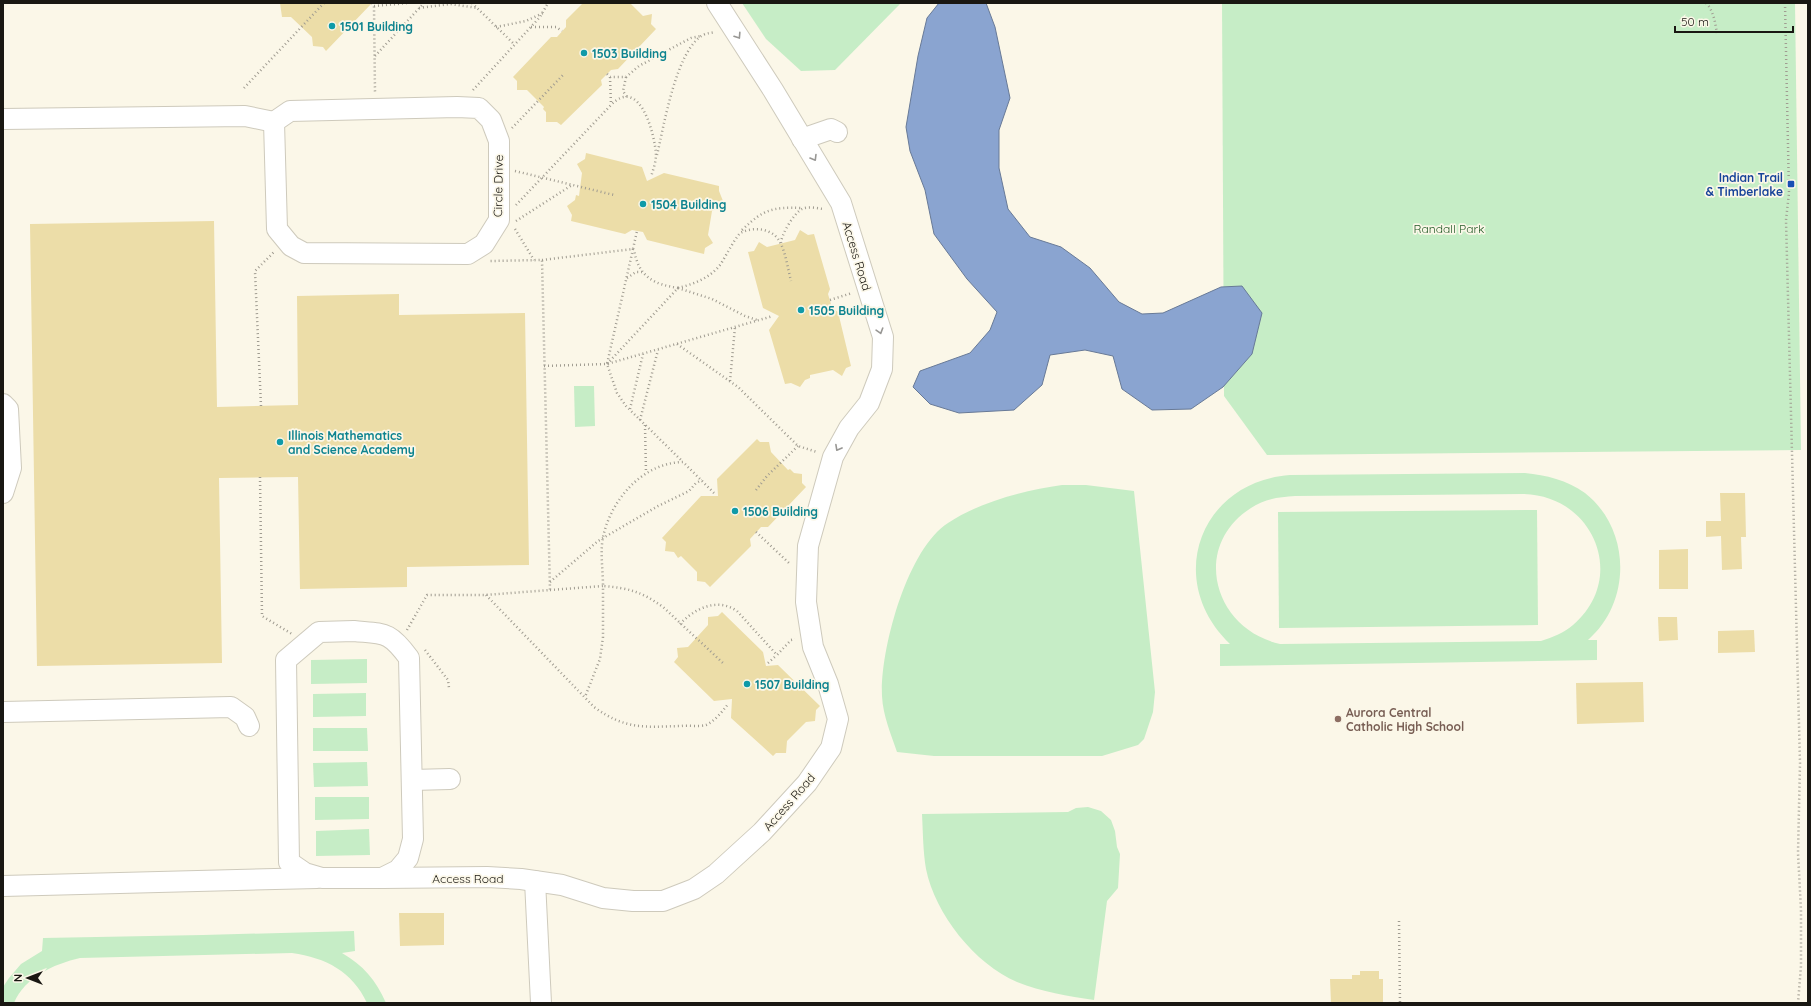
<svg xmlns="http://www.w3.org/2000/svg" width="1811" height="1006" font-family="Quicksand,sans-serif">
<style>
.green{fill:#c6edc6;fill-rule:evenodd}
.water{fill:#8aa4d0;stroke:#687a97}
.building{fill:#ecdda8}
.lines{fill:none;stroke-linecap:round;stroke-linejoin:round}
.minor-casing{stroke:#cecabc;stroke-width:22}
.path{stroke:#a09c91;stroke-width:2.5;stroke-dasharray:1 3;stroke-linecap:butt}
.minor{stroke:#fff;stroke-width:20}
.oneway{stroke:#989794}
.culture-dot{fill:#0f9aa8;stroke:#fbf7e8;stroke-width:1.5}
.transit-dot{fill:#1a4fb4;stroke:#fbf7e8;stroke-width:1.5}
.education-dot{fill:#8d6e63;stroke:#fbf7e8;stroke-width:1.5}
.labels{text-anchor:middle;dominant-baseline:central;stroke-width:3.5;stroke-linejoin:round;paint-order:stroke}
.culture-label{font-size:12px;font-weight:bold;fill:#0d838f;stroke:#fbf7e8;text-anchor:start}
.transit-label{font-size:12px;font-weight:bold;fill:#164399;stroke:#fbf7e8;text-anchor:end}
.street-label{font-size:12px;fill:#191712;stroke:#fbf7e8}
.park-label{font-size:12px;fill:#225a26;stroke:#fbf7e8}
.education-label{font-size:12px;font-weight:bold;fill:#785e54;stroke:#fbf7e8;text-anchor:start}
</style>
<rect width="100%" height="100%" fill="#fbf7e8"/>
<g class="green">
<polygon points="742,3 901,3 835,70 801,71 766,39"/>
<polygon points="1222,3 1795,3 1801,450 1267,455 1224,396"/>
<polygon points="574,386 594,386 595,426 575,427"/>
<path d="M1525 473C1546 475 1567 480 1585 493 1631 529 1632 602 1588 640H1597V660L1220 666V644H1230C1164 581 1199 482 1290 475ZM1524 494C1594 496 1628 578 1573 625 1564 633 1553 637 1541 641L1280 644C1213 629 1191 546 1251 508 1264 499 1279 497 1295 496Z"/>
<path d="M1062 485H1086L1134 491 1155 692 1153 712 1144 739 1138 745 1102 756H934L897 752C891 734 883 716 882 696 880 650 907 549 948 523 979 502 1026 490 1062 485Z"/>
<polygon points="1537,510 1538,625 1279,628 1278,512"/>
<polygon points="367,659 367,683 311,684 311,660"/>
<polygon points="366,693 366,716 313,717 313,694"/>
<polygon points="313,728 367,728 368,751 313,751"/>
<polygon points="367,762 368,786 314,787 313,763"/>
<polygon points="315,797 369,797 369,819 315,820"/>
<path d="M1088 807 1101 811 1111 820 1115 831 1117 847 1120 854 1118 888 1107 901 1094 1000C1068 996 1042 992 1017 982 975 964 935 914 926 869 923 851 923 833 922 814L1068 812 1076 808Z"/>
<polygon points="369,829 370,855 316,856 316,831"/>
<path d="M354 931 355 951 342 953C363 965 376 980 386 1003H367C352 971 326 958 292 953L80 958C54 964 25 977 14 1003H3V987L9 978 21 964 42 951 43 938 203 935Z"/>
</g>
<polygon class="water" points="939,3 986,3 995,27 1010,98 999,130 999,168 1008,209 1030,237 1061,247 1090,268 1119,302 1142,314 1163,313 1221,287 1242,286 1262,313 1252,354 1223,387 1191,409 1152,410 1122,389 1113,356 1085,350 1050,355 1042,385 1014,410 959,413 930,404 913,387 920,371 970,353 990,330 997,312 967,279 934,234 925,190 910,151 906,127 918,56 927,18"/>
<g class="building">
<polygon points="280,3 372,3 326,51 323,47 313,46 312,37 291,17 282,17"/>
<polygon points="583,3 630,3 643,16 652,14 651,24 656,29 618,69 611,70 601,80 602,85 561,125 557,122 546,122 546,112 543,109 544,107 527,90 517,90 517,81 513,77 551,37 557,37 566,27 566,20"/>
<polygon points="586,153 642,167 647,181 664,173 719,186 719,191 723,201 715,205 713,211 712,211 708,235 713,243 705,248 704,254 647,240 643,232 632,230 625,234 571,221 572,215 567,206 575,200 576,195 579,196 582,173 577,164 585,159"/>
<polygon points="214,221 217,407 298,405 297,296 399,294 399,315 525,313 529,565 407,567 407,587 300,589 298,477 219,478 222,663 37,666 30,224"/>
<polygon points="800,230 808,235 814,234 830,289 828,294 832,308 838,312 851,366 846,368 842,376 833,370 810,375 810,378 805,380 800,387 791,383 785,384 769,330 779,316 763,308 748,252 754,251 759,242 767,247 795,240"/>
<polygon points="757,439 760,442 769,442 771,452 788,470 790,469 794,473 802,474 802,483 806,487 768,527 761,527 750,539 751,546 710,587 705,582 697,581 697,572 681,556 678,558 674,552 665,551 666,542 662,538 701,496 718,496 717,479"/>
<polygon points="1720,493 1745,493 1746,537 1741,537 1742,569 1722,570 1721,536 1706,537 1706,521 1721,521"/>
<polygon points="1688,549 1688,589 1659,589 1659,550"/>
<polygon points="722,612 763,652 766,666 778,665 820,706 816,710 815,721 806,722 787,741 786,753 776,753 773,756 731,718 732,699 714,701 674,662 678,657 677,648 688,647 708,625 708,617 718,616"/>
<polygon points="1658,617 1677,617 1678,640 1659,641"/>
<polygon points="1754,630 1755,652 1718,653 1718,631"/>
<polygon points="1643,682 1644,722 1577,724 1576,683"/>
<polygon points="399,913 444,913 444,945 400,946"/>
<polygon points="1360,971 1379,971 1379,979 1383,979 1383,1003 1331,1003 1330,979 1352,979 1352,975 1360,975"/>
</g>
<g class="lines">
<defs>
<g id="minor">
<polygon points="457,107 479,108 491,120 499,141 499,220 484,244 468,254 304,253 291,246 277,229 274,122 290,111"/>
<polyline points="3,119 245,116 274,122"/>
<polyline points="802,139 831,129 837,132"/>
<polyline points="3,404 8,409 11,468 3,493"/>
<path d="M354 631C385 634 389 631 409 658L413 839 408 858 398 870 382 878H322L305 873 289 862 286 660 319 632Z"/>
<polyline points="3,712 231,707 245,717 249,726"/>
<polyline points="412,780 450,779"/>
<polyline points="382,878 487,877 521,879 562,885 603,898 633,901 663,901 694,889 716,874 762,832 807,783 831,748 838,719 828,684 813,647 806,602 808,546 833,457 849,428 869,403 882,369 883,337 841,203 773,90 717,3"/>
<polyline points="535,881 541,1003"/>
<polyline points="3,886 317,878"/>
</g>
</defs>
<use href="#minor" class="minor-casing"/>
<g class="path">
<polyline points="372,3 374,6 375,92"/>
<polyline points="472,3 514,44"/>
<path d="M1706 3C1714 11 1715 23 1717 33"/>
<polyline points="1785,3 1789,193 1786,220 1800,763 1798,853 1801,910 1801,966 1798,1003"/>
<polyline points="374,6 408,3"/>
<polyline points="419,8 450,4 478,8"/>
<polyline points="496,27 526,21 543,13"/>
<polyline points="531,27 556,27 562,31"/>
<polyline points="375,56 424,3"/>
<polyline points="607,74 610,77 626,77 639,66 674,47 691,38 701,36"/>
<polyline points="610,77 611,105"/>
<polyline points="626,77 623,91 627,97"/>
<polyline points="244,88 324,3"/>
<polyline points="473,90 540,17 548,3"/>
<polyline points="512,128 563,75"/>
<path d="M657 155C664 126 676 50 703 35 707 33 711 33 715 32"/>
<polyline points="515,171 614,195"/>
<path d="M516 205 611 105C640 75 655 135 656 155 656 162 653 170 651 177"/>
<polyline points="516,221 572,185"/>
<polyline points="515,229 534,260"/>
<path d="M742 230C764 209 772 207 802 208"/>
<path d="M781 243C781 235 794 213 802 209 808 206 816 208 823 209"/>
<polyline points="633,249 607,364 617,393 626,406 682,461"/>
<polyline points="542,260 633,249 637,231"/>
<polyline points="627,278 636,272 642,272"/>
<path d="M678 288C694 284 713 277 722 262 728 252 733 242 740 233 754 226 774 228 781 244 786 255 788 269 791 281"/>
<polyline points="678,288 712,299 745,316 757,320"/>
<polyline points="830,300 852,293"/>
<polyline points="677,344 738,387 798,446 817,452"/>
<path d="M607 364 678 288C653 284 639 277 634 250"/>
<polyline points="544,366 607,364 773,316"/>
<polyline points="730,381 735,327"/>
<polyline points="261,406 255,271 274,252"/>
<polyline points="630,409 643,354"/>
<polyline points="640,420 658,350"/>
<polyline points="645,425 646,473"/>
<polyline points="260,477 262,616 292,634"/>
<polyline points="756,490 767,476 798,446"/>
<path d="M714 493 683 462C642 463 611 500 603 537 600 552 603 571 603 586 629 588 642 592 663 607L723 663"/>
<polyline points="756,532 789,563"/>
<polyline points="550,582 598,541 658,506 689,491 696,483 702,480"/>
<polyline points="550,590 603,586 603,637 600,659 585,697"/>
<path d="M486 595 594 707C626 730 644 727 681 726 688 725 699 727 706 725 715 721 722 712 728 704"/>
<path d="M680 624C694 609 717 597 737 611L777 655 791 640 795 639"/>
<polyline points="407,630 427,595 485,595 550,590 542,260 490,261"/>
<polyline points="425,650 448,680 449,688"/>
<polyline points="768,663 777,655"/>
<polyline points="1399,921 1400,1003"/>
</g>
<use href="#minor" class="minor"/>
</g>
<defs><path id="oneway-chevron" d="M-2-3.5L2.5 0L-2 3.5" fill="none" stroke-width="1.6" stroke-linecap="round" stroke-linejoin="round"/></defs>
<g class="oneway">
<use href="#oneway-chevron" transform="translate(738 36) rotate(57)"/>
<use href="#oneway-chevron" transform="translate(814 158) rotate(59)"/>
<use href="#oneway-chevron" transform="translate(880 331) rotate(73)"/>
<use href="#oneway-chevron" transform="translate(838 448) rotate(119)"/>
</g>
<g class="culture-dot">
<circle cx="332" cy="26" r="4"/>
<circle cx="584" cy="53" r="4"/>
<circle cx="643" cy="204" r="4"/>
<circle cx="801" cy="310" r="4"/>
<circle cx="280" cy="442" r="4"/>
<circle cx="735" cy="511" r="4"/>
<circle cx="747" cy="684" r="4"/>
</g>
<rect class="transit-dot" x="1787" y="180" width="8" height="8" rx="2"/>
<circle class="education-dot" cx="1338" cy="719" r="4"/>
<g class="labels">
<g class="culture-label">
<text x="340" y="26">1501 Building</text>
<text x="592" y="53">1503 Building</text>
<text x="651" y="204">1504 Building</text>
<text x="809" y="310">1505 Building</text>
<text x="288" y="435">Illinois Mathematics<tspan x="288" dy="14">and Science Academy</tspan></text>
<text x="743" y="511">1506 Building</text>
<text x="755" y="684">1507 Building</text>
</g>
<g class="transit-label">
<text x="1783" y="177">Indian Trail<tspan x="1783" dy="14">&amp; Timberlake</tspan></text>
</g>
<g class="street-label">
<text transform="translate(498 186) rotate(-89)">Circle Drive</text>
<text transform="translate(857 256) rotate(73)">Access Road</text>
<text transform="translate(789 802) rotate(-49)">Access Road</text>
<text x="468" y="878">Access Road</text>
</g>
<g class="park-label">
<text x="1449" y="228">Randall Park</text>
</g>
<g class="education-label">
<text x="1346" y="712">Aurora Central<tspan x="1346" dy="14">Catholic High School</tspan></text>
</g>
</g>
<rect width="1811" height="1006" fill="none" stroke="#191712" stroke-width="8"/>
<g transform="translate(28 978) rotate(270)" stroke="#fbf7e8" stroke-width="3" paint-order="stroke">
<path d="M0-3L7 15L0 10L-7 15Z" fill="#191712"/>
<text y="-6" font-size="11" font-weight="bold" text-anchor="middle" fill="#191712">N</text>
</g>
<path d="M1675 26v6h118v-6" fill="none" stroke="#191712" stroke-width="2"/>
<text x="1681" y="26" font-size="12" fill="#191712" stroke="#fbf7e8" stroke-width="3" paint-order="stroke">50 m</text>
</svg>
